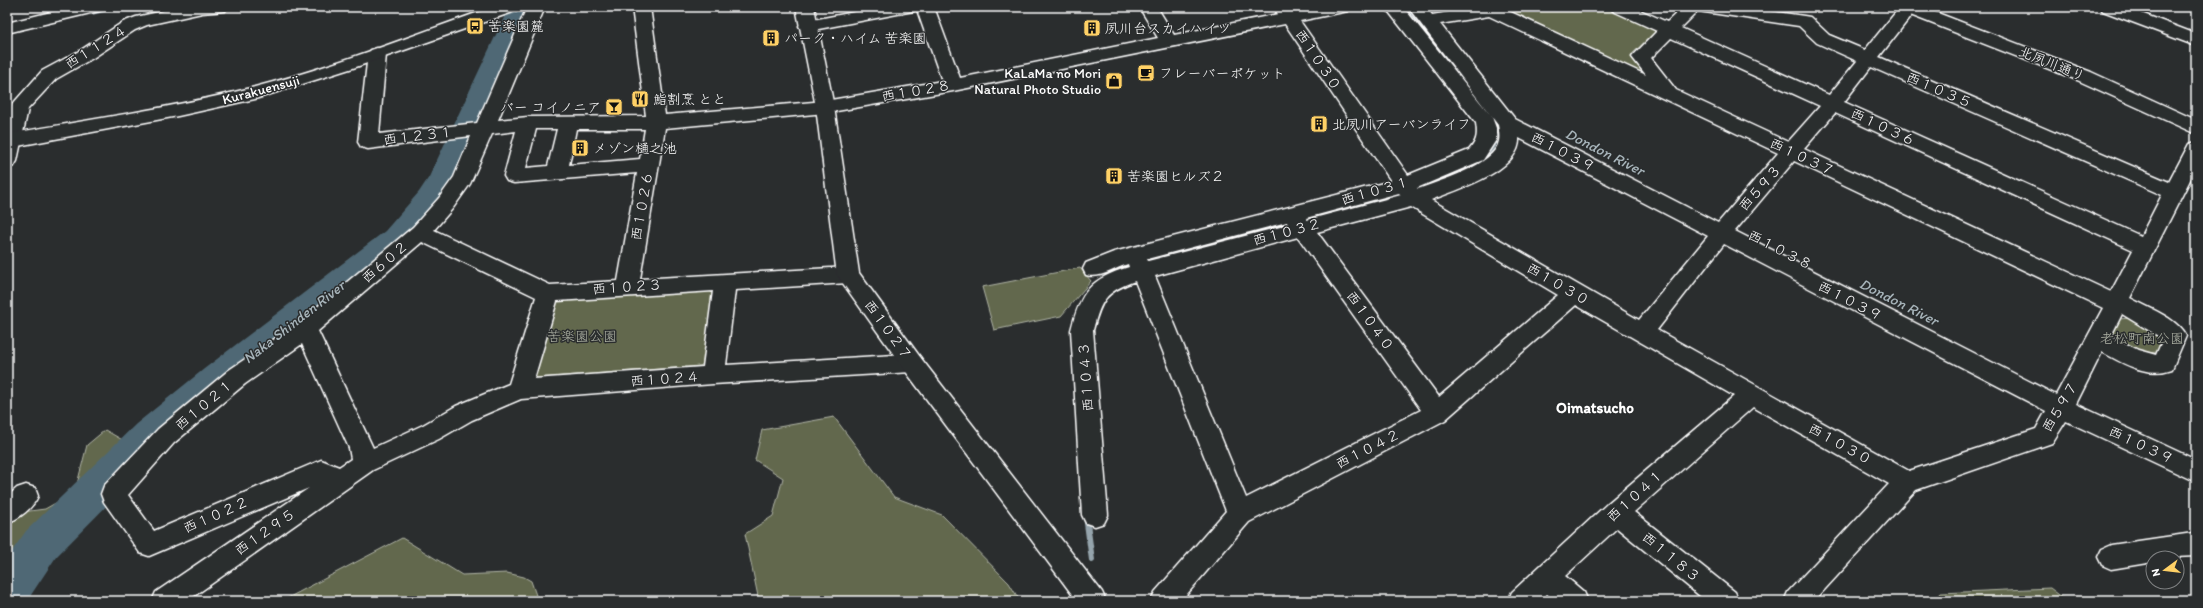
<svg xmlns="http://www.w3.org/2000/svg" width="2203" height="608" font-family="Itim,'Klee One',sans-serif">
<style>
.green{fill:#62684e;stroke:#b0b4a6}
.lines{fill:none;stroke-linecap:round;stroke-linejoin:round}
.stream-far1{stroke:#95a4ac;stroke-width:5.5}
.stream{stroke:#95a4ac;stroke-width:6}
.river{fill:#4f6874;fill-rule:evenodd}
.street-casing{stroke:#fff;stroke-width:3}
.secondary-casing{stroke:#fff;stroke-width:3}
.street{fill:#2a2d2e;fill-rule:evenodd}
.secondary{fill:#2a2d2e;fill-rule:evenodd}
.labels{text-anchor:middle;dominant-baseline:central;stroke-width:3;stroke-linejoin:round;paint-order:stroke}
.poi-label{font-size:14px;fill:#fff;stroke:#2a2d2e;text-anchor:start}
.street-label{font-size:14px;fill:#fff;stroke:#2a2d2e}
.park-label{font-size:14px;fill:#b0b4a6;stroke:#2a2d2e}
.water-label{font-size:15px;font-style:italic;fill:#a7b4ba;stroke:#2a2d2e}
.neighbourhood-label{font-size:15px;font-weight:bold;fill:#fff;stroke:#2a2d2e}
</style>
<rect width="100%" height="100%" fill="#2a2d2e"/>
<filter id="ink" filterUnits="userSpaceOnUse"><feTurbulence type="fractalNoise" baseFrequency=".025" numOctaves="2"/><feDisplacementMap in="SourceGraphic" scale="8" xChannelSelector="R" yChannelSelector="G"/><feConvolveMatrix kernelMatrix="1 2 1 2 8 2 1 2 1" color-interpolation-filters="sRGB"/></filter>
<g filter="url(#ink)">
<g class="green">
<polygon points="1499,7 1613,7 1657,30 1631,55 1650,77 1644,79"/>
<polygon points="1080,268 1091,281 1061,316 994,330 982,287"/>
<polygon points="711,291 717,295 707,361 700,366 537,378 532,373 549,305 558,298"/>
<path d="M2131 318 2154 328 2164 341 2157 352C2135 355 2125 348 2112 331L2118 319Z"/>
<polygon points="834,417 894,497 942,515 1009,583 1020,601 759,601 745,534 773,516 783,478 755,460 762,430"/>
<polygon points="105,430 133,446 43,529 7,571 7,514 45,509 75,492 87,445"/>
<polygon points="402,538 462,575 507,573 524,577 531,581 538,601 282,601"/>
<polygon points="2050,588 2067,601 1933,601 1941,593"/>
</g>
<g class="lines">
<g class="stream-far1">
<polyline points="1404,7 1488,113"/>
<polyline points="92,12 113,7"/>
<path d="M1480 160C1493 150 1497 140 1494 124"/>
<polyline points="1116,272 1123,267 1407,191"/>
</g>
<g class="stream">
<polyline points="1111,275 1117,271"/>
<polyline points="1086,516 1092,560"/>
</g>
<polygon class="river" points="509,7 537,7 460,179 443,208 409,249 230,391 164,448 56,557 27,601 7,601 7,558 26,531 136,424 204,369 385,231 419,192 429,177"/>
<defs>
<g id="street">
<polygon points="71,7 102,7 99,11 7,33 7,23"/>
<polygon points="182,7 228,7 225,11 202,13 147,25 135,30 93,58 56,79 28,109 17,161 14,166 7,168 7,118 10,107 42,71 81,50 123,22 136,17"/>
<path d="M527 7H545L498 120 528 117 646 116 632 7H650L665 115 825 101 942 81 916 7 914 11 908 12 808 31 802 30 799 26 802 22 808 21 880 7H934L960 78 1158 38 1139 7H1157L1174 35 1278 14 1273 7H1291L1294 11 1315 7H1351L1348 11 1300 21 1408 175 1469 150C1477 141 1478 135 1476 123L1385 7H1403L1492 117 1496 128V140L1483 160 1417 188 1418 189C1439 181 1495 165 1499 141 1500 136 1499 130 1498 125L1408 7H1426L1432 15 1478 7H1503L1502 8 1646 75 1632 57 1657 31 1613 11 1610 7H1633L1667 22 1683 7H1741L1804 16 1810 17 1829 35 1865 50 1900 7H1918L1879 57 2169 182 2189 144 2196 142V168L2130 298C2148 308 2176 317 2186 336L2172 369C2147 378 2124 364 2102 352L2076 404 2196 460V482L2066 421 2052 443 1916 490 1814 601H1784L1788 592 1889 484 1753 407 1634 512 1735 592 1739 601H1706L1617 528 1565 576 1584 592 1588 601H1556L1547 594 1540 601H1508L1512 592 1607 504 1734 396 1576 305 1445 420 1249 522 1181 601H1151L1155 592 1226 511 1135 281C1105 292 1101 300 1093 330L1108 515 1104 523 1095 526 1086 523 1082 515 1071 330C1081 291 1090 279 1129 267L1128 264C1114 268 1101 279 1086 275L1083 269 1086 263 1114 252 1391 181 1285 24 953 91 825 113 665 128 640 279 848 267 856 269 859 275 856 281 848 283 735 290 726 365 912 354 920 357 923 363 920 369 912 372 713 384 521 399 472 420 439 439 373 470 187 601H152L156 592 309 488 149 556 140 553 104 502 101 494 104 486 158 429 229 370 298 323 413 227 439 198 454 177 471 136 368 149 361 147 358 142 368 54 371 50 377 48 383 50 386 54 379 134 477 123ZM1698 11 1799 26 1817 43 1857 61 1829 95 1681 28ZM1489 16 1778 153 1718 223 1515 119 1440 24ZM1671 38 1820 106 1788 142 1676 90 1651 58ZM1871 67 2162 195 2141 236 1844 102ZM1835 113 2133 250 2111 292 1804 149ZM536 129H557L548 166 526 168ZM576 129H645L640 159 569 165ZM516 131 504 176 507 181 514 183 637 173 618 281 550 285 434 230 453 208 470 184 492 134ZM1519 138 1708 236 1639 320 1431 200C1456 190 1521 171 1519 138ZM1794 161 2103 308 2056 395 1735 231ZM1399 193 1401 195 1307 220 1306 218ZM1411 207 1558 295 1439 397 1317 232ZM1287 222 1288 225 1148 261 1147 259ZM1298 237 1421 410 1246 498 1155 276ZM422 242 536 297 509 384 456 406 423 425 373 448 318 331ZM1724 244 2046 411 2036 429 1909 471 1657 330ZM713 291 703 367 534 379 557 301ZM2122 314 2163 339 2156 355 2138 350 2111 336ZM302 344 349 448 351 459 339 467 321 460 312 464 154 531 128 495 174 443 245 384Z"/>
<polygon points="2100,7 2125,7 2196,34 2196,46 2103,11"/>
<path d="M26 485 35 488 38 496C33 508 20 518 7 523V497L17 488Z"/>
<polygon points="2193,533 2196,534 2196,556 2153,558 2153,562 2111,569 2102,565 2098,557 2102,549 2111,545"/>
</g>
<g id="secondary">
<path d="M493 7H519L516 11 356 67 255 99 178 116 7 148V134C88 120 171 108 251 88 333 67 413 35 493 7Z"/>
<polygon points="796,7 814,7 834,107 859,273 920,357 1102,592 1106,601 1077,601 904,369 837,275 816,107"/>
<polygon points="1897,7 1922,7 2091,72 2196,120 2196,134 2077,80 1900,11"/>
</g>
</defs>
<use href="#street" class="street-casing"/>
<use href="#secondary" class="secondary-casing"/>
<use href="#street" class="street"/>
<use href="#secondary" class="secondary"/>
</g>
</g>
<defs>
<symbol id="bus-square" viewBox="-11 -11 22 22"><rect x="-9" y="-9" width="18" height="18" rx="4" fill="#ffd166" stroke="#2a2d2e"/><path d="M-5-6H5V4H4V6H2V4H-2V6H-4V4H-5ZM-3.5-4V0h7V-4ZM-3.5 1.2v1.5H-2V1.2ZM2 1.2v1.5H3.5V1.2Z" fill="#111"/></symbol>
<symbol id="building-square" viewBox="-11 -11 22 22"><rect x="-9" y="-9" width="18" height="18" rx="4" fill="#ffd166" stroke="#2a2d2e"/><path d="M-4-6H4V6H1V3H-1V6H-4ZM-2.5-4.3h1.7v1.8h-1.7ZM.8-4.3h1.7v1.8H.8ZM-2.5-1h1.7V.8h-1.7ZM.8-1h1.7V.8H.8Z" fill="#111"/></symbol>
<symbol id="cafe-square" viewBox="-11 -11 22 22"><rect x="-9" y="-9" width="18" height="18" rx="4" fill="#ffd166" stroke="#2a2d2e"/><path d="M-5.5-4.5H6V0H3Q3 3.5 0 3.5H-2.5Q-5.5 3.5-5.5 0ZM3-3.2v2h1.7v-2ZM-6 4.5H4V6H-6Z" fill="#111"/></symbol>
<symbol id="shop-square" viewBox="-11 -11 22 22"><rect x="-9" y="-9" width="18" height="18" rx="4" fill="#ffd166" stroke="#2a2d2e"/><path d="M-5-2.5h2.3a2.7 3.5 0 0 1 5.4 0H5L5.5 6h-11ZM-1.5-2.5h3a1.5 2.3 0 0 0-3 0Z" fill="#111"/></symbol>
<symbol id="restaurant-square" viewBox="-11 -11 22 22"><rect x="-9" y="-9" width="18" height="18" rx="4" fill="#ffd166" stroke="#2a2d2e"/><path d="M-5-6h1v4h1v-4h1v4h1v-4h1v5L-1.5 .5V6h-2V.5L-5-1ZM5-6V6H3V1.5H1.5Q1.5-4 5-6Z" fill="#111"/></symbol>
<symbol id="bar-square" viewBox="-11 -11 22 22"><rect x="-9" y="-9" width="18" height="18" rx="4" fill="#ffd166" stroke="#2a2d2e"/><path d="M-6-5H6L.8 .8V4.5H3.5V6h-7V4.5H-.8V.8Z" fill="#111"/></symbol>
</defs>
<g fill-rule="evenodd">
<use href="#bus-square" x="465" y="16" width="20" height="20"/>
<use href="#building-square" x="1082" y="18" width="20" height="20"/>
<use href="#building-square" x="761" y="28" width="20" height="20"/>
<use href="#cafe-square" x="1136" y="63" width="20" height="20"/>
<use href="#shop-square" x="1104" y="71" width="20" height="20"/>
<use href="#restaurant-square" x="630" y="89" width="20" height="20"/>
<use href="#bar-square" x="604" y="97" width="20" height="20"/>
<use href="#building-square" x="1309" y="114" width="20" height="20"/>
<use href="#building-square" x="570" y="138" width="20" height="20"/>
<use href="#building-square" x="1104" y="166" width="20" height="20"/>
</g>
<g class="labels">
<g class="poi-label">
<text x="488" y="26">苦楽園麓</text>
<text x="1105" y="28">夙川台スカイハイツ</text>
<text x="784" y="38">パーク・ハイム 苦楽園</text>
<text x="1101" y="73" text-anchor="end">KaLaMa no Mori<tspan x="1101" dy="16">Natural Photo Studio</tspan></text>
<text x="1159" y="73">フレーバーポケット</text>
<text x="653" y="99">鮨割烹 とと</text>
<text x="601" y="107" text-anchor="end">バー コイノニア</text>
<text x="1332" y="124">北夙川アーバンライフ</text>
<text x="593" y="148">メゾン樋之池</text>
<text x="1127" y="176">苦楽園ヒルズ２</text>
</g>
<g class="street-label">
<text transform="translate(96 47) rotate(-32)">西１１２４</text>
<text transform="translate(1318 60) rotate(56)">西１０３０</text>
<text transform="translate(2052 64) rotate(22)">北夙川通り</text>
<text transform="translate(261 90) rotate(-15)">Kurakuensuji</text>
<text transform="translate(1939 90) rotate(23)">西１０３５</text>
<text transform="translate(916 91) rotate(-10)">西１０２８</text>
<text transform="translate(1883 127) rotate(25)">西１０３６</text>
<text transform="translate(418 136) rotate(-7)">西１２３１</text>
<text transform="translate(1563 152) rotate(27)">西１０３９</text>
<text transform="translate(1802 157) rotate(25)">西１０３７</text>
<text transform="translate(1760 188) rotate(-49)">西５９３</text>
<text transform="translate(1375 191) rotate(-16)">西１０３１</text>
<text transform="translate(642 206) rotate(-80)">西１０２６</text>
<text transform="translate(1287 232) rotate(-15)">西１０３２</text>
<text transform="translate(1780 250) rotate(27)">西１０３８</text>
<text transform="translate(385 262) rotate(-41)">西６０２</text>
<text transform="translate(1558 284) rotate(30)">西１０３０</text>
<text transform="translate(627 287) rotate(-4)">西１０２３</text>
<text transform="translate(1850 301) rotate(27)">西１０３９</text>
<text transform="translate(1370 321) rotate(54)">西１０４０</text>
<text transform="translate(888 330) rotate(54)">西１０２７</text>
<text transform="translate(1086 377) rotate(-94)">西１０４３</text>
<text transform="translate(665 379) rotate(-4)">西１０２４</text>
<text transform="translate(204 405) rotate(-40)">西１０２１</text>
<text transform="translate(2060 407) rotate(-59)">西５９７</text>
<text transform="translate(1840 444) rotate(29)">西１０３０</text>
<text transform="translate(2141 445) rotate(25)">西１０３９</text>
<text transform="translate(1368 449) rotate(-27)">西１０４２</text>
<text transform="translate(1635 496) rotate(-42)">西１０４１</text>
<text transform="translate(216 515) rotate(-24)">西１０２２</text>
<text transform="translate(265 532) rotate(-35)">西１２９５</text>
<text transform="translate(1671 557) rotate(39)">西１１８３</text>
</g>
<g class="park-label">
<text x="582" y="336">苦楽園公園</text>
<text x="2142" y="338">老松町南公園</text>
</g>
<g class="water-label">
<text transform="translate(1605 152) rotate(27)">Dondon River</text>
<text transform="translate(1899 302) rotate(27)">Dondon River</text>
<text transform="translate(294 322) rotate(-38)">Naka Shinden River</text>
</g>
<g class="neighbourhood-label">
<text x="1595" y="408">Oimatsucho</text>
</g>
</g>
<rect width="2203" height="608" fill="none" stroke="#2a2d2e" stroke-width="24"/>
<rect x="12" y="12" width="2179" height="584" fill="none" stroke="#fff" stroke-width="1.5" filter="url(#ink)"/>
<g transform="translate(2165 570) rotate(255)"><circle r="19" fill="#2a2d2e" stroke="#7f8182"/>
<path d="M0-3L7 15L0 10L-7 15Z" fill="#ffd166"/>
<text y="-6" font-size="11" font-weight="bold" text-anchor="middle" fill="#ffffff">N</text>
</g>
</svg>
